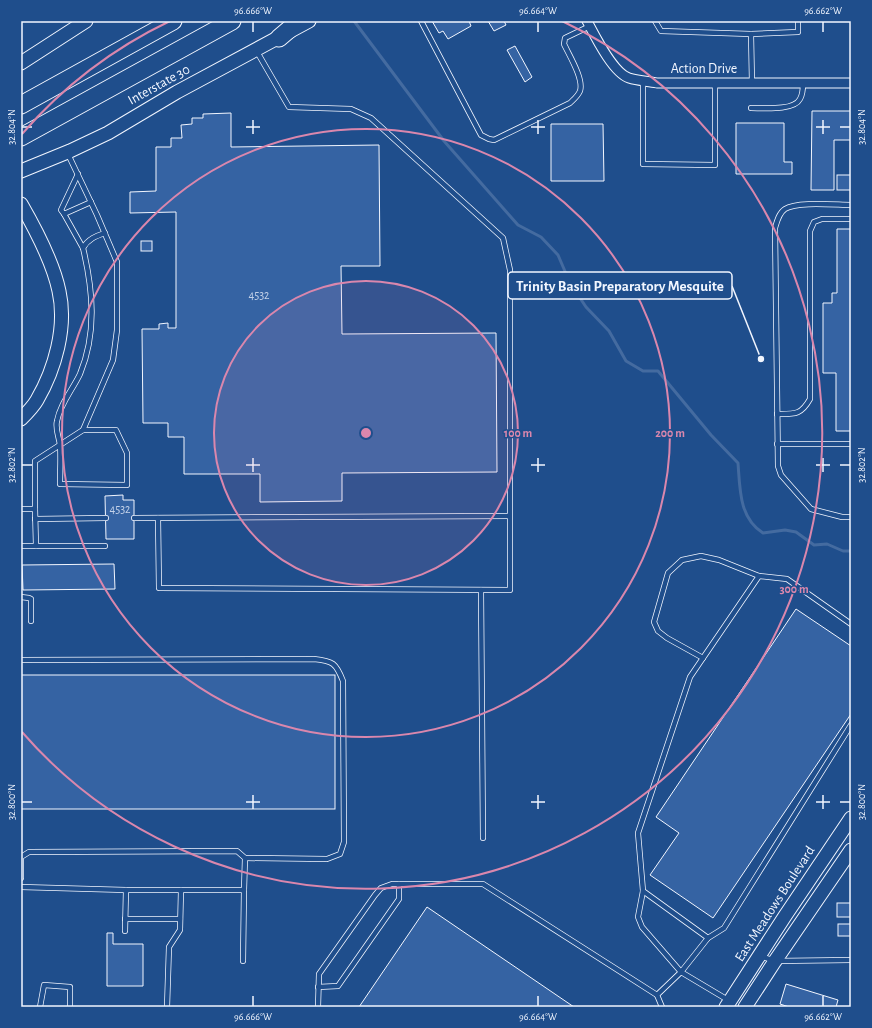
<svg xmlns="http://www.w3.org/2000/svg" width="872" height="1028" font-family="'Alegreya Sans',sans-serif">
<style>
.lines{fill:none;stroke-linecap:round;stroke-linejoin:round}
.stream{stroke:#446ba0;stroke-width:3}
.building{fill:#3563a3;stroke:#f2f6ff}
.lane-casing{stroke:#f2f6ff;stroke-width:6}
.street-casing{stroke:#f2f6ff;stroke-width:11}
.secondary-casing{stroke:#f2f6ff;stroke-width:15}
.highway-casing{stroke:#f2f6ff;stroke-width:19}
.lane{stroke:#1f4e8c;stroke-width:4.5}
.street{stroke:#1f4e8c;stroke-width:9}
.secondary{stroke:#1f4e8c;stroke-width:13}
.highway{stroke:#1f4e8c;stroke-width:17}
.ticks{fill:none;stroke:#f2f6ff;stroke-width:1.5}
.ring{fill:none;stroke:#da87ad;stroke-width:2}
.labels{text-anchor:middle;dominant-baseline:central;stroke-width:3;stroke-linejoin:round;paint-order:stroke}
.number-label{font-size:12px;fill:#c3d1e8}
.street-label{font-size:14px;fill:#f2f6ff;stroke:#1f4e8c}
.centre{fill:#da87ad;stroke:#1f4e8c;stroke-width:2}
.ring-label{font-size:12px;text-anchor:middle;font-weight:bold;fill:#da87ad;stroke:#1f4e8c;stroke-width:3;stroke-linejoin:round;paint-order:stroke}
.leader{fill:none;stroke:#f2f6ff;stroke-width:1.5}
.callout-dot{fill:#f2f6ff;stroke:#1f4e8c;stroke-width:1.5}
.callout{fill:#1f4e8c;stroke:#f2f6ff;stroke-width:1.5}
.callout-label{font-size:15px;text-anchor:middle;font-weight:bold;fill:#f2f6ff}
.neatline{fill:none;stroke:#f2f6ff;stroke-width:1.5}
.ticks-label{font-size:10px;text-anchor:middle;fill:#f2f6ff}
</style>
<rect width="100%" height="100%" fill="#1f4e8c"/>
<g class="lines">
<path class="stream" d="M354 21 444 141 518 225 541 237 558 255 570 283 586 307 609 331 626 361 643 371H658L711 435 738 463C740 489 739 518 763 533L785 530 796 532 814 545 827 544 843 551H851"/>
</g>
<g class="building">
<polygon points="432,21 469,21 471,26 448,39 443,31 439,33"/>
<polygon points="488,21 504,21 506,25 494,31"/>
<polygon points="515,46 532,77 525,82 507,50"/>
<polygon points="812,111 851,111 851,140 834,140 834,190 811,190"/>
<polygon points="231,113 231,147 379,145 380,266 341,266 342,334 496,333 497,472 342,473 342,501 260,502 260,474 184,474 184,437 168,437 168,423 143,423 142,329 159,329 159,324 168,323 168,328 176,328 176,212 130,213 130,192 156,191 156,147 171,147 171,138 182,138 181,125 192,124 192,118 203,118 203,114"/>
<polygon points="736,123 784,123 784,162 792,162 792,174 736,174"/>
<polygon points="551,124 603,124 604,181 551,181"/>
<rect x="837" y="175" width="14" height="15"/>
<polygon points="837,229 851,229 851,431 836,431 836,373 823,373 823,303 832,303 832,293 837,293"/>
<rect x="141" y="241" width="11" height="10"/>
<polygon points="123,495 123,500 134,500 134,539 106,539 105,496"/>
<polygon points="114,564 115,589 23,590 22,565"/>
<polygon points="796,609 851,646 851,714 713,918 650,875 679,833 656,817"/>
<rect x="21" y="675" width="314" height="134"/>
<rect x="837" y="903" width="14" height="14"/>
<polygon points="427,907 574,1007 359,1007"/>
<rect x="838" y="924" width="13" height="12"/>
<polygon points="107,933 113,933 113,944 143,944 143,986 107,986"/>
<polygon points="786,984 838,1000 836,1007 789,1007 780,1004"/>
</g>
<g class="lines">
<defs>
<g id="lane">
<path d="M421 21 481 135 489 139 494 140 570 103C574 99 578 96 580 91 584 79 569 55 564 44L565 38 590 26"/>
<polyline points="655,21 661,31 751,34 752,83"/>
<polyline points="751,34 798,32 798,21"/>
<polyline points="643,81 643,164 715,165 715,83"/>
<path d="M751 108C763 108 794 111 800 99 803 94 803 89 803 83"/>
<polyline points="78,174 61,210 64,214 91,202"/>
<path d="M851 205C836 205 797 201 785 209 779 213 777 221 775 228L778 466 781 475 811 509 842 517H851"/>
<polyline points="64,214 83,248"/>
<path d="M777 414C795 414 801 415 810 399V231L814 222 822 219H851"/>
<path d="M83 430H116L127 453V485L60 484C60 472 61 457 60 445 59 437 55 429 57 421 60 404 73 389 80 374 97 333 93 290 83 248 88 239 96 236 105 233"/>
<polyline points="777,444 851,444"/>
<polyline points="21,509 35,509 35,461 83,430 113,360 117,330 117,262 97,215 68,154"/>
<polyline points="35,509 36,546 105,546"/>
<polyline points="134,518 509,516"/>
<polyline points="158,518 159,588 510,590 510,270 503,238 371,118 351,109 289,107 256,50"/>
<polyline points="35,519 106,518"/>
<polyline points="21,546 36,546"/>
<polyline points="481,590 483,838"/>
<polyline points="21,597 29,598 31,599 31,621"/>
<polyline points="703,658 667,638 658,631 654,622 668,573 682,560 701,556 719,560 759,576"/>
<path d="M21 660 314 659C333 661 336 663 343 681L344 842 340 854 327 859 245 858"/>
<polyline points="21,878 21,857 29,852 237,851 245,858 244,890"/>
<polyline points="21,887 126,890 125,931"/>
<polyline points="126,890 181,890 180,930 169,947 167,1007"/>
<polyline points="181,890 244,890 243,961"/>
<polyline points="643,891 638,917 642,927 681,972 708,938 724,928 851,725"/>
<polyline points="125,919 180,919"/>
<polyline points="708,938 643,891 638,833 690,677 759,576 787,579 851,624"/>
<polyline points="760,956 775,961 851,960"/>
<polyline points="318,987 338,986 399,899 399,884"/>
<polyline points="40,1007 44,985 70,987 70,1007"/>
<polyline points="318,1007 319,974 375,895 381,888 392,884 483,884 657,995"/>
<polyline points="662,1007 657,995 681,972 728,1000"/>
</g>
<path id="street" d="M587 21C595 36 613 73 629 78 638 81 648 81 657 83H851"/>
<g id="secondary">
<polyline points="21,63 86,21"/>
<polyline points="21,171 70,151 108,133 177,92 309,21"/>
<path d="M21 204C36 230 53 262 59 291 67 327 55 369 37 400 33 407 27 413 21 419"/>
<polyline points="726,1007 785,916 851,818"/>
<polyline points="745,1007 775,961 851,850"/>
</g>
<g id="highway">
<polyline points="279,38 299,21"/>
<polyline points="21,105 173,21"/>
<polyline points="21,137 232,21"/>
</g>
</defs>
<use href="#lane" class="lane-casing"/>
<use href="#street" class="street-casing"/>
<use href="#secondary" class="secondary-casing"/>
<use href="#highway" class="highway-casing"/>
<use href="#lane" class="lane"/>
<use href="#street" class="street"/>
<use href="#secondary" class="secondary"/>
<use href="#highway" class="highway"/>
</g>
<path class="ticks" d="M253 22V32M538 22V32M823 22V32M253 120V134M538 120V134M823 120V134M22 127H32M246 127H260M531 127H545M816 127H830M840 127H850M253 458V472M538 458V472M823 458V472M22 465H32M246 465H260M531 465H545M816 465H830M840 465H850M253 795V809M538 795V809M823 795V809M22 802H32M246 802H260M531 802H545M816 802H830M840 802H850M253 996V1006M538 996V1006M823 996V1006"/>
<circle cx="366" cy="433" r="152" fill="#da87ad" fill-opacity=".12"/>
<g class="ring">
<circle cx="366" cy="433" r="152"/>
<circle cx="366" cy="433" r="304"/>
<path d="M22 134A456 456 0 0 1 170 21M562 21A456 456 0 1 1 22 732"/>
</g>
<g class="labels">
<g class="number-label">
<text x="259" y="295">4532</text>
<text x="120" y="509">4532</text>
</g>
<g class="street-label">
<text x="704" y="69">Action Drive</text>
<text transform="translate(159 85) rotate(-29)">Interstate 30</text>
<text transform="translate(775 904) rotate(-57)">East Meadows Boulevard</text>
</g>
</g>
<circle cx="366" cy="433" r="6" class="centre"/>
<g class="ring-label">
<text x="518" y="437">100 m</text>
<text x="670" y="437">200 m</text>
<text x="794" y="593">300 m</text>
</g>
<path class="leader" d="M761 359L732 286"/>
<circle class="callout-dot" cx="761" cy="359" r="4"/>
<rect class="callout" x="508" y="272" width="224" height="27" rx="4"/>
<g class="callout-label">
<text x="620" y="291">Trinity Basin Preparatory Mesquite</text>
</g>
<rect width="872" height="1028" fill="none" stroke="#1f4e8c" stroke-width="44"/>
<rect x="22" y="22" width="828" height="984" class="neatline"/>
<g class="ticks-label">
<text x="253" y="14">96.666°W</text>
<text x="538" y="14">96.664°W</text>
<text x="823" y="14">96.662°W</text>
<text transform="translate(11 127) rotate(-90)" y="4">32.804°N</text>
<text transform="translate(861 127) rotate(-90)" y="4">32.804°N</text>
<text transform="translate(11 465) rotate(-90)" y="4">32.802°N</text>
<text transform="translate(861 465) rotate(-90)" y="4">32.802°N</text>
<text transform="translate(11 802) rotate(-90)" y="4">32.800°N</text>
<text transform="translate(861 802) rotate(-90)" y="4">32.800°N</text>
<text x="253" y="1020">96.666°W</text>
<text x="538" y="1020">96.664°W</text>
<text x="823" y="1020">96.662°W</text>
</g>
</svg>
